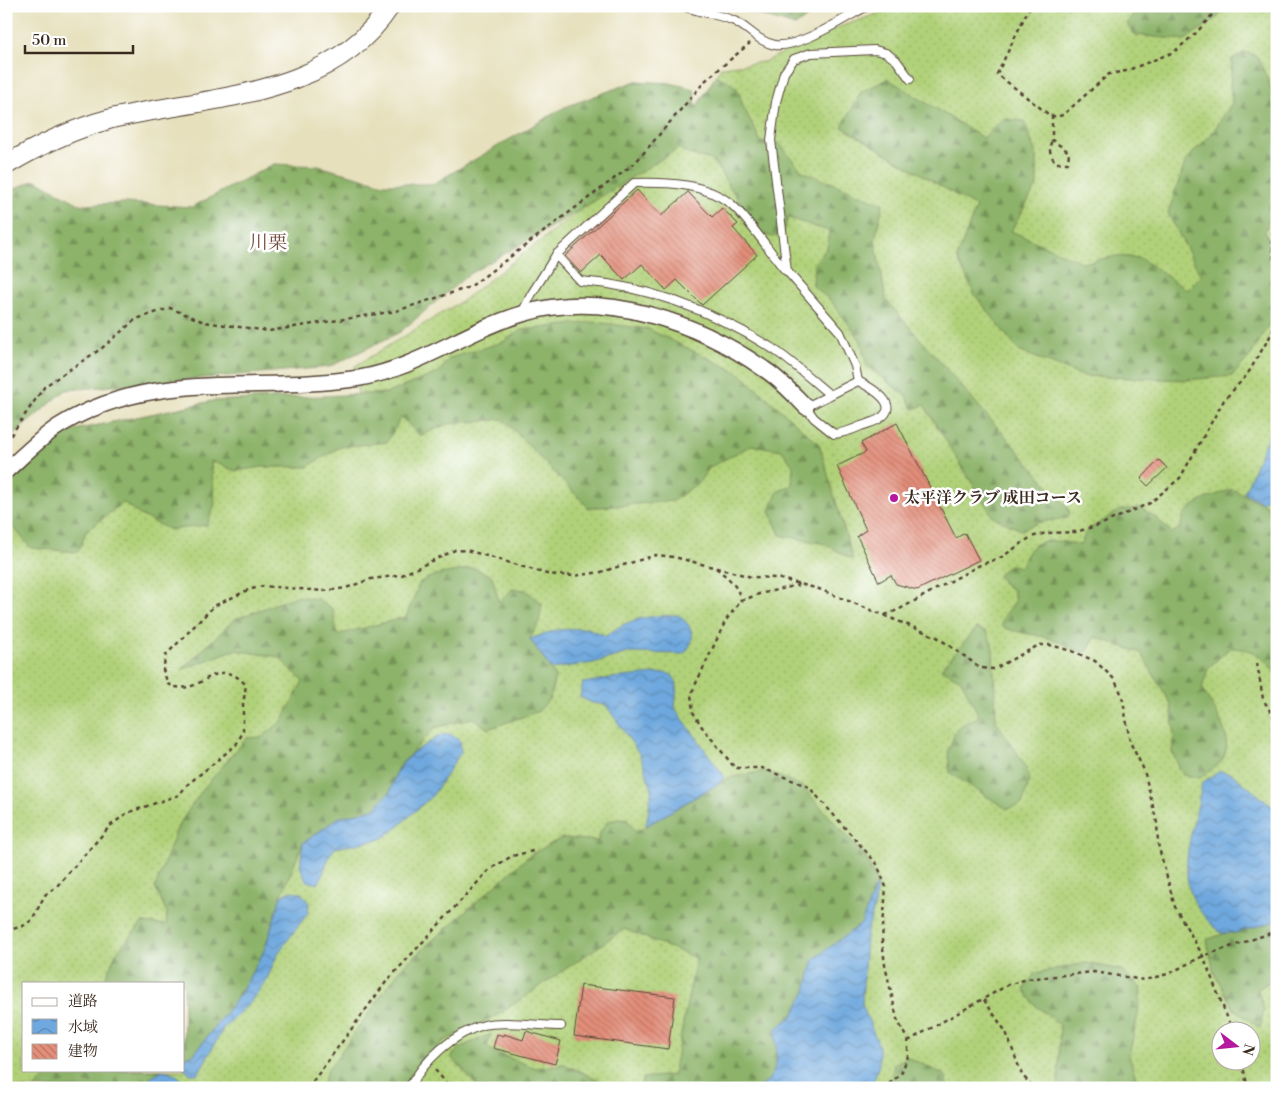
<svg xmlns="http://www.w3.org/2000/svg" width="1283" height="1094" font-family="'Libre Bodoni','Noto Serif JP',serif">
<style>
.grass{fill:url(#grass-dots);stroke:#767e4c;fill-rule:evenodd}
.forest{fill:url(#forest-firs);stroke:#646e44}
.water{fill:url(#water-waves);stroke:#54697e}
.building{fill:url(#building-back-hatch)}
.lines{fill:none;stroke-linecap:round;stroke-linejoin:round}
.service-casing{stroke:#554536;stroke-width:10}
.minor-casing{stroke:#554536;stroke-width:18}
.tertiary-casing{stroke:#554536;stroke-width:21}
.path{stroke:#554536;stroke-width:2.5;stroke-dasharray:4 4;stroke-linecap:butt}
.service{stroke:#fff;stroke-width:8}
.minor{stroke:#fff;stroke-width:15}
.tertiary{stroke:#fff;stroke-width:19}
.poi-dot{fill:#b5179e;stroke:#fff;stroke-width:2}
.labels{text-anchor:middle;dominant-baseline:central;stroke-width:5;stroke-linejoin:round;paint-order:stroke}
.poi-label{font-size:16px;font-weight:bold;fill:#3b2a1e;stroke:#fff;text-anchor:start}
.quarter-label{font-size:19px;fill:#764d3e;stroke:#fff}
</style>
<defs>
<pattern id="grass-dots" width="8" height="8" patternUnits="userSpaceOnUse" patternTransform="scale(1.25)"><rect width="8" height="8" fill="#b1d179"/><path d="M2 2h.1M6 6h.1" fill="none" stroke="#99b468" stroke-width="1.8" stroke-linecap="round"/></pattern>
<pattern id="forest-firs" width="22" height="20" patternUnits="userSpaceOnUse" patternTransform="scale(1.25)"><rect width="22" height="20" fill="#8cb369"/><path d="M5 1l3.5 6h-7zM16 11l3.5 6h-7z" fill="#749256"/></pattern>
<pattern id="water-waves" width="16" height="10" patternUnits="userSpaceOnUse" patternTransform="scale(1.25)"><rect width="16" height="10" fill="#6ea8de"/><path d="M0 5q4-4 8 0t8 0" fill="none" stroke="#5c89b3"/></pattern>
<pattern id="building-back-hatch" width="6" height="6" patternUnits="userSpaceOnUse" patternTransform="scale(1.25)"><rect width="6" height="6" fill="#e38e7a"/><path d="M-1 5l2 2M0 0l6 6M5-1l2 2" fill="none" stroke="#b97463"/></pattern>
</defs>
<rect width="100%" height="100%" fill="#fff"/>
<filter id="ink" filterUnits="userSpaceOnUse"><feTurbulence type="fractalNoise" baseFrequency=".02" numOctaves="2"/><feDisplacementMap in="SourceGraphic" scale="10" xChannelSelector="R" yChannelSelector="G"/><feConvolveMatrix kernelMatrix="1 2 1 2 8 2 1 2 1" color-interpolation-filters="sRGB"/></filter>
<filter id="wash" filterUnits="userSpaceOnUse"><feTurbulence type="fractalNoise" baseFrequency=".0096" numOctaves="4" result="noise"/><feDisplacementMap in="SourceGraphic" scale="20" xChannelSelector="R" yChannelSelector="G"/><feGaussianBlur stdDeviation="1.12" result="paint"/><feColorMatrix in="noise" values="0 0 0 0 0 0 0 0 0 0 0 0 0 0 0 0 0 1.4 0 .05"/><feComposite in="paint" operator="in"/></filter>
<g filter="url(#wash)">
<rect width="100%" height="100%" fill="#e6e0bc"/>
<path class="grass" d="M900 6H1277V1088H6V485L66 432 213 401 358 396 355 366 462 301 681 133 721 67 764 62 828 31ZM24 983H184V1070H24ZM1220 1032H1250V1062H1220Z"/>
<g class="forest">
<polygon points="731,6 822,6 795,26"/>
<polygon points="1138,6 1224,6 1218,17 1185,40 1135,35 1127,24"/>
<polygon points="1245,52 1258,57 1277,102 1277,192 1265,232 1277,257 1277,284 1270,323 1251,355 1232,376 1186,380 1083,376 1019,351 975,295 957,258 976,207 842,127 861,92 888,79 983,138 1003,119 1024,121 1037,157 1037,185 1011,231 1083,263 1116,256 1140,258 1187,290 1201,276 1168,213 1186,160 1210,136 1232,103 1230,84 1232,59"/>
<polygon points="716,76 728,81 739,91 742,104 761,142 779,143 802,171 883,204 875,240 886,300 1067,507 1070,512 1067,518 1040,522 1021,530 993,517 924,405 913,409 906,396 867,366 860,339 831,301 813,286 814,264 827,248 829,231 788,218 783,234 772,237 760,232 712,160 688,154 679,148 570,216 469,274 400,332 329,367 66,390 6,441 6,192 36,180 81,205 123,203 192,207 274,164 318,166 384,184 433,184 565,107 636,81 670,83 694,89 696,108"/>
<polygon points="594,322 648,329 739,373 819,444 853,560 825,544 780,535 770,511 777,492 792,485 793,466 782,450 752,445 710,467 699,482 673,501 589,508 503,419 447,424 420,436 401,417 387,442 340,447 307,467 261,467 236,471 211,461 215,504 207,525 170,530 140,515 123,502 86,532 78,552 31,548 6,519 6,485 66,432 213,401 387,393 438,373 450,358 503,342 521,330"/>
<path d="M1232 489 1272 508 1277 515V675C1262 655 1255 649 1230 648L1208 668 1202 689C1214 709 1239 742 1219 764 1214 769 1206 773 1200 778L1183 775 1172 752 1174 733 1171 704 1141 653 1095 637 1088 651C1074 653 1068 644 1055 640 1038 634 1020 634 1002 627L1003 618 1015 602 1013 590 1003 583 998 575 1009 565 1021 567C1031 533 1053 540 1081 545L1086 531 1121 510 1141 508 1156 518 1172 533 1181 528C1179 505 1214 496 1232 489Z"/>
<polygon points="474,568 492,576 499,602 512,589 526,590 542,604 539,622 530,639 542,654 555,677 550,698 539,711 488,729 473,718 434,728 397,769 390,792 374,809 338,818 303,843 281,896 265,949 240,994 194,1054 184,1058 184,983 103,983 116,953 142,923 166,925 167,913 155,888 178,826 203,789 247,738 262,737 282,721 303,681 279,657 234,650 181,670 235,619 297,596 317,599 333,609 337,635 406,617 420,582 435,575"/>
<polygon points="977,628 987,632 993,648 996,721 1027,768 1029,782 1022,804 1007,809 950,773 948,751 957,728 979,716 961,680 941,669"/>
<path d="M765 771 802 786 865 856 877 882 862 924 814 959 806 991 793 1015 776 1030C777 1052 781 1074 759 1088H640L643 1078 673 1075 696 958 624 929 501 1013 442 1042 412 1078 408 1088H322L327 1071 402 967 530 855 562 838 598 841 600 832 608 821 626 818 636 832 728 778Z"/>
<path d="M1277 921V977L1258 989 1264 1010 1260 1028 1234 1009 1214 973 1207 940C1226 931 1255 927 1277 921Z"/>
<polygon points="1086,963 1122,970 1141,988 1138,1015 1129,1055 1136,1078 1150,1083 1171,1082 1177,1088 1058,1088 1060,1025 1034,1004 1024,989 1035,973"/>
<polygon points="491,1034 487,1046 494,1052 536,1068 564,1064 616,1088 479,1088 451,1057 461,1047"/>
<polygon points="907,1057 945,1075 948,1088 889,1088 894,1064"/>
<polygon points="52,1070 162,1070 151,1077 146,1088 35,1088"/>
</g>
<g class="water">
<polygon points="1277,415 1277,492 1262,502 1244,493"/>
<path d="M679 615C694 628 697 639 684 654L628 653 593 663 551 669 530 639 556 630 587 628 606 636C629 617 650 616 679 615Z"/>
<polygon points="666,673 672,675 677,683 675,708 724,776 721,782 646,826 652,789 640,755 606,705 592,703 580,697 583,683 611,678"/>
<polygon points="450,734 460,741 461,752 433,795 394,830 381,839 335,848 330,854 320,881 316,884 306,880 300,866 303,843 338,818 374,809 390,792 397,770 412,753 441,735"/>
<path d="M1220 771 1232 774 1277 810V921L1235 933H1221C1165 886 1192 845 1202 783Z"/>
<path d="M877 882 875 904 866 936 862 1004 879 1046V1065L871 1088H759C781 1074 777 1052 775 1030L793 1015 806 991 814 959 861 924Z"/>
<polygon points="291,891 301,893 309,903 308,913 278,953 267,979 249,1004 224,1027 198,1074 190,1074 184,1067 184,1058 194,1054 240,994 265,949 281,896"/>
<path d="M162 1070C172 1071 183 1078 187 1088H146L151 1077Z"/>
</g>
<g id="blocks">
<g class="building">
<polygon points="637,190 661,216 688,192 712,217 722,208 738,224 733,228 757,255 702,305 677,280 666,290 642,264 624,280 601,255 581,273 565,256"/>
<polygon points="897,423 956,538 965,533 979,560 917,590 896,584 891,575 879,582 857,536 866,530 837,466 866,452 861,443"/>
<polygon points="1159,460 1167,468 1148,486 1141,479"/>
<polygon points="581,985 675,997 668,1049 574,1036"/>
<polygon points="526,1031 561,1041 555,1064 493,1048 497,1034 504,1036 504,1034 523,1040"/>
</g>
</g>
</g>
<g filter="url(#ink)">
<use href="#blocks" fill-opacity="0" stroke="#554536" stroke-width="1"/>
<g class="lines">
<defs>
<g id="service">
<polyline points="644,6 654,6"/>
<path d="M683 6C699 12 716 14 732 20 747 26 758 42 775 45 800 48 845 18 867 6"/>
<path d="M556 255 580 281C649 286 712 311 770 347 791 360 810 379 830 395"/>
<path d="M522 313 531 295 556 255 634 183C666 182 705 183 731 204 748 218 770 252 785 270"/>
<polyline points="858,381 855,366 840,332 787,271 771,140 776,102 784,73 794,59 811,53 875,50 886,53 896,60 910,79"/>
<path d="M858 381C870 387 903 405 879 419 874 422 867 424 861 426 852 430 844 433 834 434L814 418 806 407Z"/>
<path d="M409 1088C424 1061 453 1033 484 1025 501 1020 541 1026 561 1026"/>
</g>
<path id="minor" d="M6 471C23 456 40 438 59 426 154 367 257 394 360 378 418 368 467 330 522 314 604 289 697 322 764 369 780 379 793 394 806 407"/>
<path id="tertiary" d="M6 165C39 145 73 129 110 119 207 96 330 99 390 6"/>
</defs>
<use href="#service" class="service-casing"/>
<use href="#minor" class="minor-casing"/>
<use href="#tertiary" class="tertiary-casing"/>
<g class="path">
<polyline points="1030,6 997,74 1048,114 1056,117 1063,115 1109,74 1126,71 1174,52 1196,33 1220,6"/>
<path d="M1052 115V140L1069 152 1068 163H1056C1050 155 1048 149 1052 140"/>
<path d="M1277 208C1269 232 1272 252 1277 276"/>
<polyline points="6,442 45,386 102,348 136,319 170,308 204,322 269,331 396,311 470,287 635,163 706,80 750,43"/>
<path d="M716 568C728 578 738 585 741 601"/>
<polyline points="799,585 759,594 741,601 726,620 691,694 693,712 702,727 735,768 762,768 809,787 877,864 886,887 882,940 885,965 897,1019 908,1041 908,1056 901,1074 884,1088"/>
<polyline points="885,615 898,610 980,565 1002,557 1031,537 1046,533 1076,532 1102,524 1150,503 1180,478 1224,400 1247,375 1272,333 1277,316"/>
<polyline points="1257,663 1263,699 1277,723"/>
<path d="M6 931 23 926 32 920 45 895 57 886 110 826 127 813 179 795 187 785 236 745 243 732V705L246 685C215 651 201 701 168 684L163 670 166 655 214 606 248 590 263 586 323 591 346 588 371 579 402 575 455 550 470 551 547 574 574 576 601 572 656 555 674 557 752 577 777 578 819 589 937 637 981 668 994 669 1039 645H1050L1072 651 1095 661 1114 679 1122 695 1130 742 1144 770 1157 823 1158 844 1175 907 1203 956 1233 1032"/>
<polyline points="984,1000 1006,1032 1022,1075 1034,1088"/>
<polyline points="908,1041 1008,985 1027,979 1094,972 1144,980 1168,974 1203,956 1277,931"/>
<polyline points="1242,1062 1246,1080 1252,1088"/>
<polyline points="435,1070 451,1088"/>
<polyline points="308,1088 386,982 489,870 512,856 537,850"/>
</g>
<use href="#service" class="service"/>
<use href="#minor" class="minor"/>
<use href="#tertiary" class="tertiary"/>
</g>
</g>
<circle class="poi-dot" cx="894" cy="498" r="5"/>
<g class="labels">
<g class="poi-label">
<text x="904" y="498">太平洋クラブ 成田コース</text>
</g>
<g class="quarter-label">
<text x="268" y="243">川栗</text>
</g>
</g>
<rect width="1283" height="1094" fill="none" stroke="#fff" stroke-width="25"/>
<rect x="22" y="982" width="162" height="90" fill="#ffffff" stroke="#b1aaa5"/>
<rect x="32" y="998" width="25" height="8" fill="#ffffff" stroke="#b1aaa5"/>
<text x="68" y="1006" font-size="15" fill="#3b2a1e">道路</text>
<rect x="32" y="1019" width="25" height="15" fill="url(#water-waves)" stroke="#b1aaa5"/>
<text x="68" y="1032" font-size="15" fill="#3b2a1e">水域</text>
<rect x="32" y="1044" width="25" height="15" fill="url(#building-back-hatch)" stroke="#b1aaa5"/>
<text x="68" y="1056" font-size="15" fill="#3b2a1e">建物</text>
<g transform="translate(1236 1046) rotate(106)"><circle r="24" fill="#ffffff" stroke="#b1aaa5"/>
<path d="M0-4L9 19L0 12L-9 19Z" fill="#b5179e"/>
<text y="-8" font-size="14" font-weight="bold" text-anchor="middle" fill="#3b2a1e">N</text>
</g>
<path d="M25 45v8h108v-8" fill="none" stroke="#3b2a1e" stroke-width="2.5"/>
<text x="32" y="45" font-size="15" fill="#3b2a1e" stroke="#ffffff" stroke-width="4" paint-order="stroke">50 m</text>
</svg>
